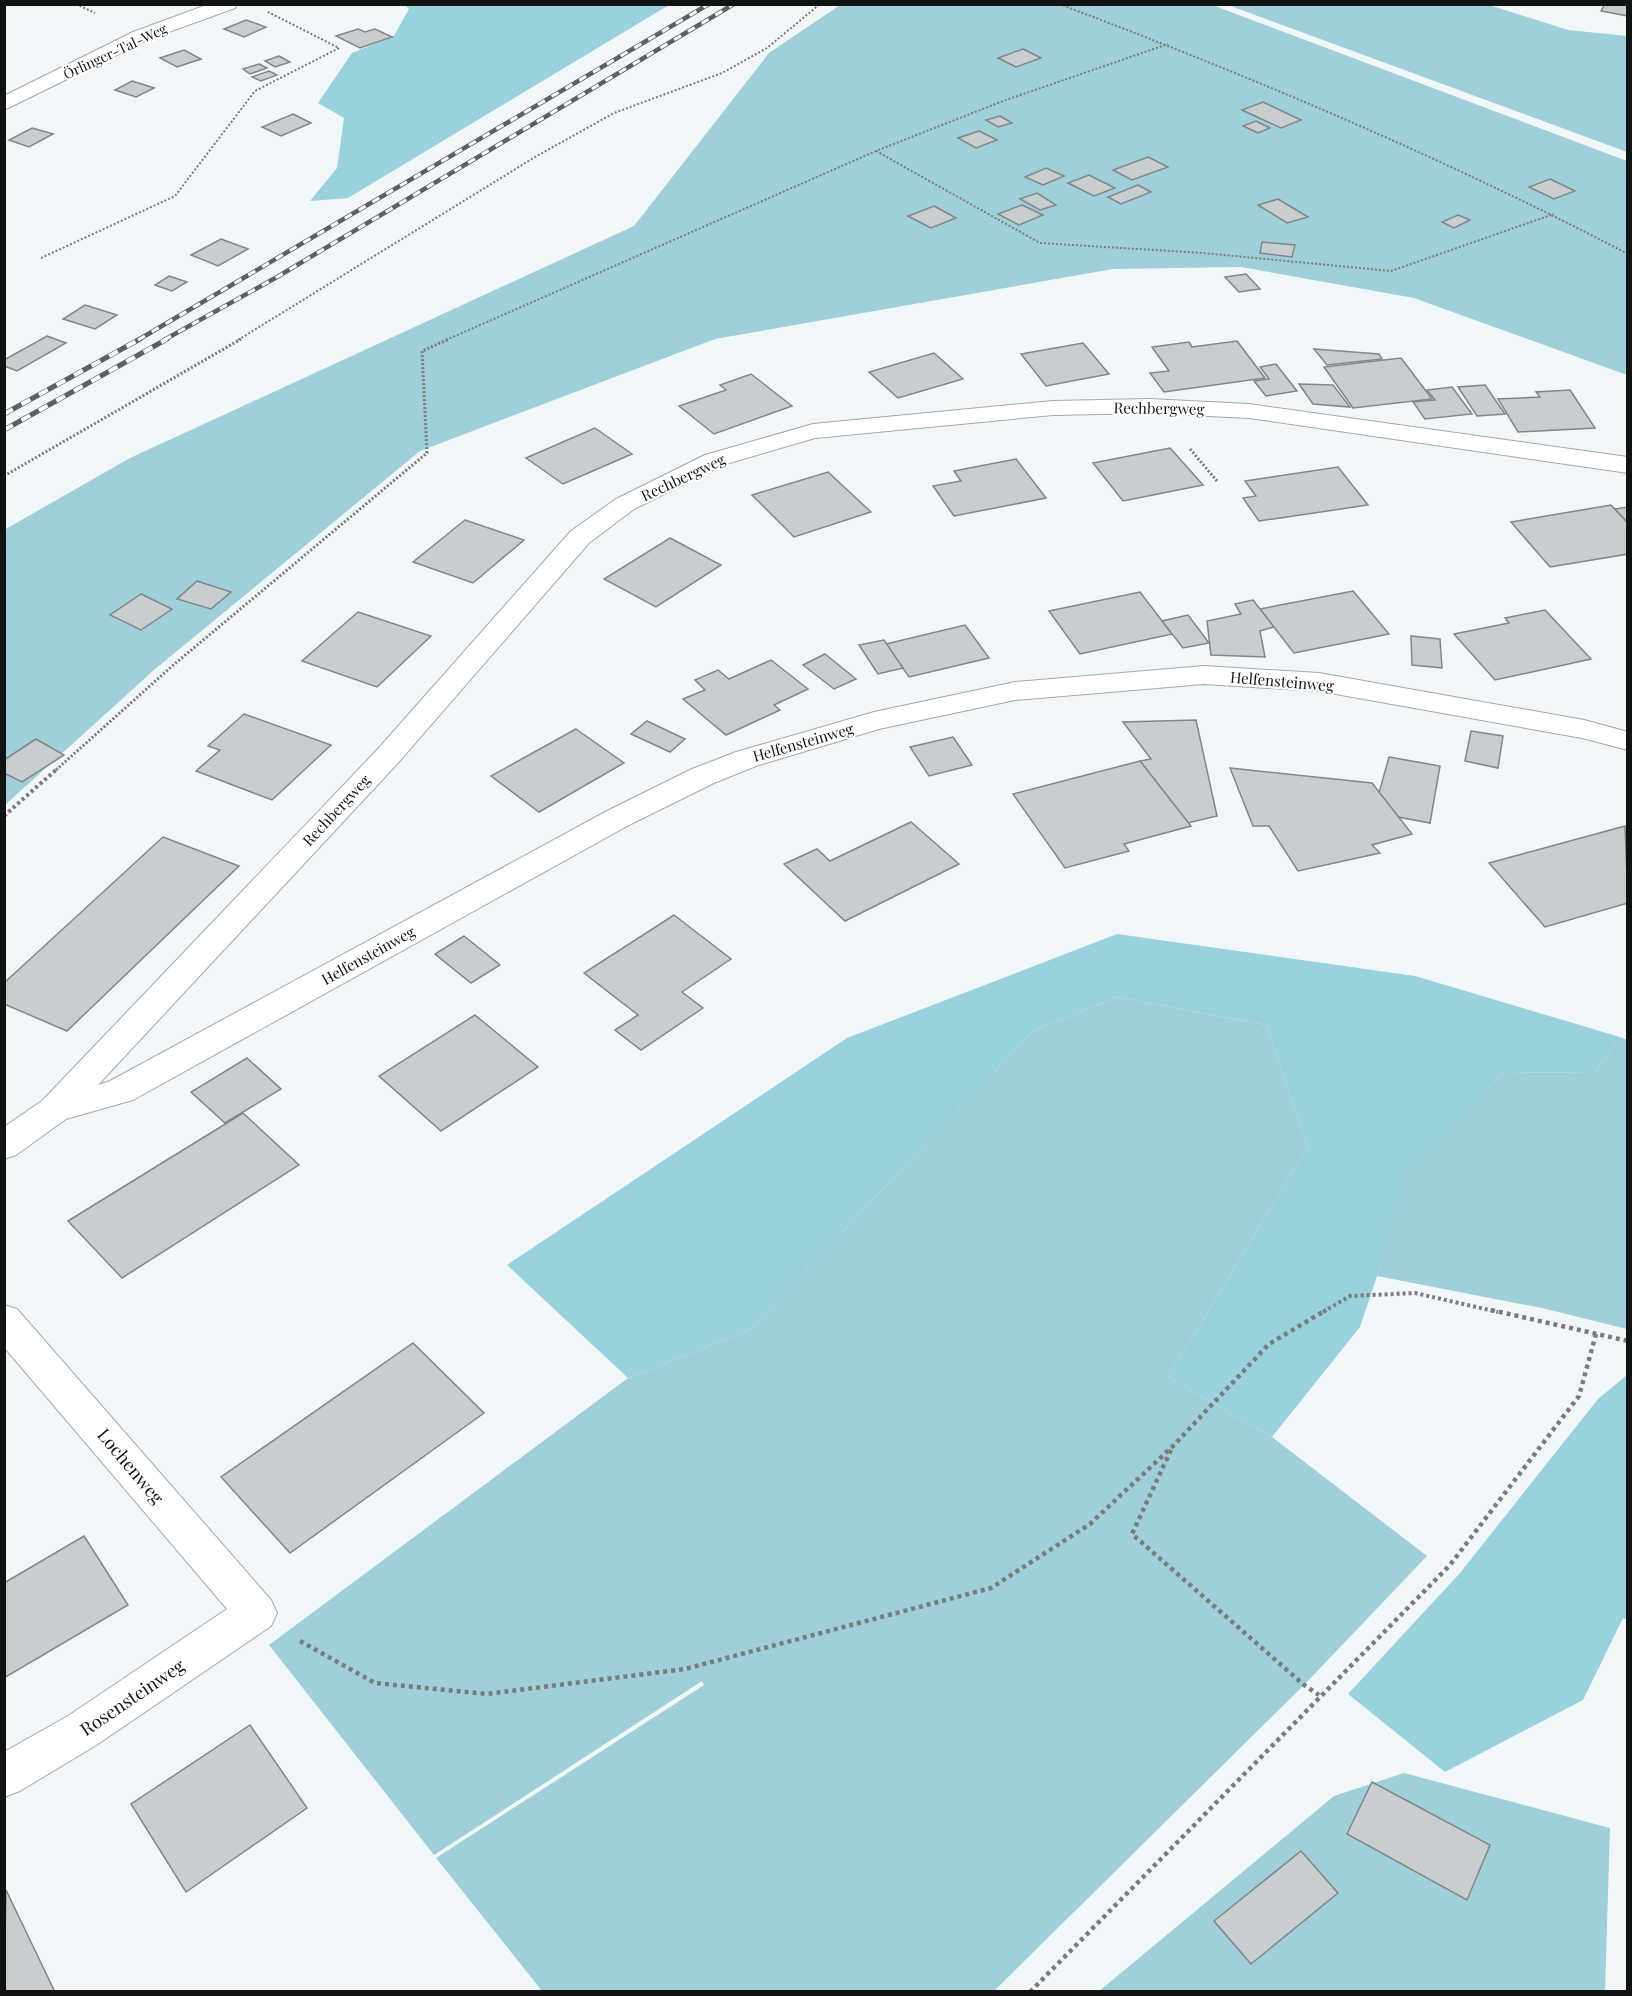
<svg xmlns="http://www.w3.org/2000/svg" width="1632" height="1996" font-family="'Playfair Display',serif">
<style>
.green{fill:#9fcfd8}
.forest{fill:#99d2dd}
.building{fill:#c8cecf;stroke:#818687;stroke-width:1.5}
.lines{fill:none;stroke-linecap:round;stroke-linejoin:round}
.street-casing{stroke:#a3a9aa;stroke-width:2}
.path-far3{stroke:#787c7d;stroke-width:2;stroke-dasharray:2 2;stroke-linecap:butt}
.path-far2{stroke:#787c7d;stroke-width:3;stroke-dasharray:2 2;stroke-linecap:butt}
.path-far1{stroke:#787c7d;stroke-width:4;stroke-dasharray:3 3;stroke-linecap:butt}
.path{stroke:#787c7d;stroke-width:4.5;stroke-dasharray:4 4;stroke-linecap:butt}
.street{fill:#fff;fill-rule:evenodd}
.rail-far1-casing{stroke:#5d6060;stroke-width:4.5}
.rail-casing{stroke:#5d6060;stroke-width:5}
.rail-far1{stroke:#fff;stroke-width:3;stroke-dasharray:8;stroke-linecap:butt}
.rail{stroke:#fff;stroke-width:4;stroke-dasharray:10;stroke-linecap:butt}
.labels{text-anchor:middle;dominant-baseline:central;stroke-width:4.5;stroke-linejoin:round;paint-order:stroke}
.far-street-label{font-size:14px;fill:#111313;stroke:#fff}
.street-label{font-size:15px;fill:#111313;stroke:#fff}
.near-street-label{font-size:18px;fill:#111313;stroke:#fff}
</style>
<rect width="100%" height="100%" fill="#f1f7f8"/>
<g class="green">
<polygon points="840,5 1212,5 1627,161 1627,375 1414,298 1241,267 1113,269 715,339 420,451 154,670 5,805 4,530 130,458 634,226 769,53"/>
<polygon points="1228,5 1489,5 1568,30 1627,36 1627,152"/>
<polygon points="1117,997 1266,1025 1308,1147 1168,1377 1272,1437 1427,1556 1304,1685 994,1991 542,1991 436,1858 704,1685 702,1681 434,1855 269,1645 628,1378 750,1329 1034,1030"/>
<polygon points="1620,1037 1627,1040 1627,1329 1542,1308 1377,1276 1405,1173 1503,1072 1594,1073"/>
<polygon points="1404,1773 1610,1828 1605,1991 1098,1992 1334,1796"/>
</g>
<g class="forest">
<polygon points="405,5 669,5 348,198 310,201 337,168 344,118 318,103 352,53 394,36 409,9"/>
<polygon points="1117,934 1415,976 1620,1037 1594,1073 1503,1072 1406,1173 1377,1276 1360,1327 1272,1437 1168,1377 1308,1147 1266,1025 1117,997 1034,1030 750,1329 628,1378 507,1265 847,1038"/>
<polygon points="1627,1375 1627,1620 1623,1618 1583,1700 1445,1772 1348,1694 1460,1573 1598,1399"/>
</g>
<g class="building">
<polygon points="1605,4 1628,4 1628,16 1601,11"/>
<polygon points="246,20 266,27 244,37 224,29"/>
<polygon points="358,29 365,32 375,29 392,37 360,48 336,36"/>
<polygon points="1023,49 1041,58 1016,67 998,58"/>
<polygon points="184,50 201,59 177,67 160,58"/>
<polygon points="279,56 290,62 275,67 265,61"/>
<polygon points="259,64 267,68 250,74 243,69"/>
<polygon points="269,71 277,75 261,81 252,77"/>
<polygon points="132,81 154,88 136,97 115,90"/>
<polygon points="1263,102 1301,120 1281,128 1242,110"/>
<polygon points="293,114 311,123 281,136 262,127"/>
<polygon points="1000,116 1012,123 998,127 986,120"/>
<polygon points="1256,121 1270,128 1258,133 1243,126"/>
<polygon points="32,128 53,134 29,147 9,140"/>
<polygon points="979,131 997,140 976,148 958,138"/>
<polygon points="1148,157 1168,167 1132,180 1113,170"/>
<polygon points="1046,168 1064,176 1043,185 1025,177"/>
<polygon points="1089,175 1115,188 1094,196 1068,183"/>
<polygon points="1550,179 1575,191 1554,199 1529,187"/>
<polygon points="1138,185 1151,192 1121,204 1108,197"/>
<polygon points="1037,193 1056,205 1040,210 1020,199"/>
<polygon points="1278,199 1308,217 1287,223 1258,205"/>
<polygon points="1022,205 1043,215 1019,225 998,214"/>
<polygon points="934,206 956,218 931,228 908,216"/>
<polygon points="1458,215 1470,220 1454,228 1442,222"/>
<polygon points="221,239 248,249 218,266 191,255"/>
<polygon points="1262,242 1295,245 1292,257 1260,253"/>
<polygon points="1246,274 1260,289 1239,292 1225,277"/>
<polygon points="169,276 187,282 172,291 155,285"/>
<polygon points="85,305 117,315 95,329 63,319"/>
<polygon points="47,336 66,343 17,371 4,366 4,360"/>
<polygon points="1237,341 1265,378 1164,392 1150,373 1169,371 1152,347 1189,342 1192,347"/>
<polygon points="1083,343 1109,374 1046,386 1021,354"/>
<polygon points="1314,349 1379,354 1382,359 1327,365"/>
<polygon points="934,353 963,379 898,398 869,372"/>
<polygon points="1401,358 1432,399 1353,408 1324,367"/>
<polygon points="1276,364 1297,391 1266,396 1254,381 1269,379 1260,367"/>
<polygon points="751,374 792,406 714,434 679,406 726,390 720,385"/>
<polygon points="1299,384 1333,385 1350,407 1313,404"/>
<polygon points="1485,385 1505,414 1477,416 1458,387"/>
<polygon points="1452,387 1472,414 1425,419 1413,402 1435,400 1427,390"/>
<polygon points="1570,390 1595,428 1518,432 1498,399 1540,397 1536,392"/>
<polygon points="595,428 632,454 563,484 526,458"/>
<polygon points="1170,448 1203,485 1123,501 1093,463"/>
<polygon points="1016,459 1046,498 954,516 933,486 961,481 954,471"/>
<polygon points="1338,467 1368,505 1259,521 1243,498 1256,496 1245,481"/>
<polygon points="828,472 871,512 794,537 752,495"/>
<polygon points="1611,505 1628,523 1628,554 1550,567 1511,522"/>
<polygon points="1628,507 1628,523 1615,509"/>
<polygon points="465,520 524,540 473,583 413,562"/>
<polygon points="670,538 721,565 656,607 604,579"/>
<polygon points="197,581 231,592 211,609 177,599"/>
<polygon points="1353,591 1389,634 1294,653 1260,609"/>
<polygon points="1140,592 1172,634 1080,654 1049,611"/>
<polygon points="141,594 172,609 141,630 110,615"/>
<polygon points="1253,600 1274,627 1260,631 1265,657 1211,655 1207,621 1241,614 1235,604"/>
<polygon points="1545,610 1591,659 1495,680 1454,634 1509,623 1505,618"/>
<polygon points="358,612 431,636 377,687 302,661"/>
<polygon points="1188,615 1209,643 1183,648 1162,621"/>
<polygon points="965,625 989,658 909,677 886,644"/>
<polygon points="1411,636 1440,639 1442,668 1412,665"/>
<polygon points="884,640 903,668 878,674 859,645"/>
<polygon points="825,654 856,679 834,689 803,665"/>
<polygon points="771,660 808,689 774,705 780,710 726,735 683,699 705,690 695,680 718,670 729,679"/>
<polygon points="244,714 331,745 272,800 196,771 220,750 208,746"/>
<polygon points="1196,720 1217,816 1188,823 1140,761 1151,759 1123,722"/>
<polygon points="647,721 685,739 670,752 631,734"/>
<polygon points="576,729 624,763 539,812 491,776"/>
<polygon points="1471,731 1503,736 1498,768 1465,761"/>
<polygon points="953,737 972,765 929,776 910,747"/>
<polygon points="36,739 64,755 22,782 4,773 4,760"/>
<polygon points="1389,757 1440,766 1430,823 1398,817 1379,793"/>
<polygon points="1140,761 1191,826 1124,844 1129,851 1065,868 1013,794"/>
<polygon points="1230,768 1372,783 1412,834 1372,845 1380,853 1298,871 1269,826 1253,826"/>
<polygon points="911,822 959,864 845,921 784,864 817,849 830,861"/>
<polygon points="1625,826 1628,903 1545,927 1489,863"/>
<polygon points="163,837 239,866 67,1031 4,1004 4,983"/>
<polygon points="674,915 731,959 682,992 703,1008 641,1050 615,1030 638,1015 584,973"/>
<polygon points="464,936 500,965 471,983 435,954"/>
<polygon points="475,1015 538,1067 441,1131 379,1076"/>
<polygon points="247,1058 281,1089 225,1123 191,1092"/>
<polygon points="243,1113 299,1165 122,1278 68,1221"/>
<polygon points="413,1343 484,1413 290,1553 221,1477"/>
<polygon points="84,1536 128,1605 4,1678 4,1583"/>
<polygon points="250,1725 307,1808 186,1892 131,1804"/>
<polygon points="1372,1782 1490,1845 1467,1900 1347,1834"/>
<polygon points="1301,1851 1338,1893 1251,1964 1214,1921"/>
<polygon points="6,1890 54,1990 53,1992 4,1992"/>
</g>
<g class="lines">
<defs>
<g id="street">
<polygon points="209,4 237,4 235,8 147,40 4,110 4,96 133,32"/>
<polygon points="1149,399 1249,404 1628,457 1628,473 1249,418 1149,413 1053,415 815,438 723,465 634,509 589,543 397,764 98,1085 110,1081 607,811 692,769 736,752 874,712 1015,682 1204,666 1319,673 1584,720 1628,732 1628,750 1582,738 1319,691 1204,684 1015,700 879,729 756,766 714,783 629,825 133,1100 66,1119 16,1155 4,1159 4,1127 42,1101 377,750 571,531 616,499 705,455 813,424 1053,401"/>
<polygon points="4,1305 17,1309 271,1600 277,1613 271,1626 98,1744 20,1791 4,1797 4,1752 68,1716 227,1609 4,1347"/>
</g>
</defs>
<use href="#street" class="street-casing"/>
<g class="path-far3">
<polyline points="76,4 95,13"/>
<path d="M1059 4C1253 77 1444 158 1628 254"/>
<polyline points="876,151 1040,243 1203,253 1391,271 1554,214"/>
<polyline points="41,258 175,196 255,91 339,48 268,12"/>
<polyline points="238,340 535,157 614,113 722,73 767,48 820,4"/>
<polyline points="446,340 876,151 1003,101 1168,44"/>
</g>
<g class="path-far2">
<polyline points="1190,449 1217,481"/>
<polyline points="4,476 241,339"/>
<polyline points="56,770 171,667 427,453 422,351 449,339"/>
</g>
<g class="path-far1">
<polyline points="4,816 58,768"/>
<polyline points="1323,1312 1350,1296 1415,1293 1498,1312"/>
</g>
<g class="path">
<polyline points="1491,1310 1628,1341"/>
<polyline points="1171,1450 1132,1534 1304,1685 1319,1695"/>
<polyline points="300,1641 375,1683 487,1694 685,1669 991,1588 1090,1524 1173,1446 1269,1344 1326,1310"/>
<polyline points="1030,1992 1450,1565 1579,1396 1596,1334"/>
</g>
<use href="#street" class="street"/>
<defs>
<g id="rail-far1">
<polyline points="138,340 709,4"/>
<polyline points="164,340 277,277 734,4"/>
</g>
<g id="rail">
<polyline points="4,414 140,339"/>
<polyline points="4,430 167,339"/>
</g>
</defs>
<use href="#rail-far1" class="rail-far1-casing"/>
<use href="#rail" class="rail-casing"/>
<use href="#rail-far1" class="rail-far1"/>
<use href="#rail" class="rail"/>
</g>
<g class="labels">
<g class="far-street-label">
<text transform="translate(115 51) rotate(-25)">Örlinger-Tal-Weg</text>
</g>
<g class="street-label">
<text transform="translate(1159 408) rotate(1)">Rechbergweg</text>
<text transform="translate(683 477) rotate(-25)">Rechbergweg</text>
<text transform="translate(1282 681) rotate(5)">Helfensteinweg</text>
<text transform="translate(803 742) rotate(-16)">Helfensteinweg</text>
<text transform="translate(336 810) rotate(-47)">Rechbergweg</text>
<text transform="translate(368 955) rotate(-29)">Helfensteinweg</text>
</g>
<g class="near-street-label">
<text transform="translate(131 1466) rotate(50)">Lochenweg</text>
<text transform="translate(132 1697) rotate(-34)">Rosensteinweg</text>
</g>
</g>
<rect width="1632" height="1996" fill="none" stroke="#111313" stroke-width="12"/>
</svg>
